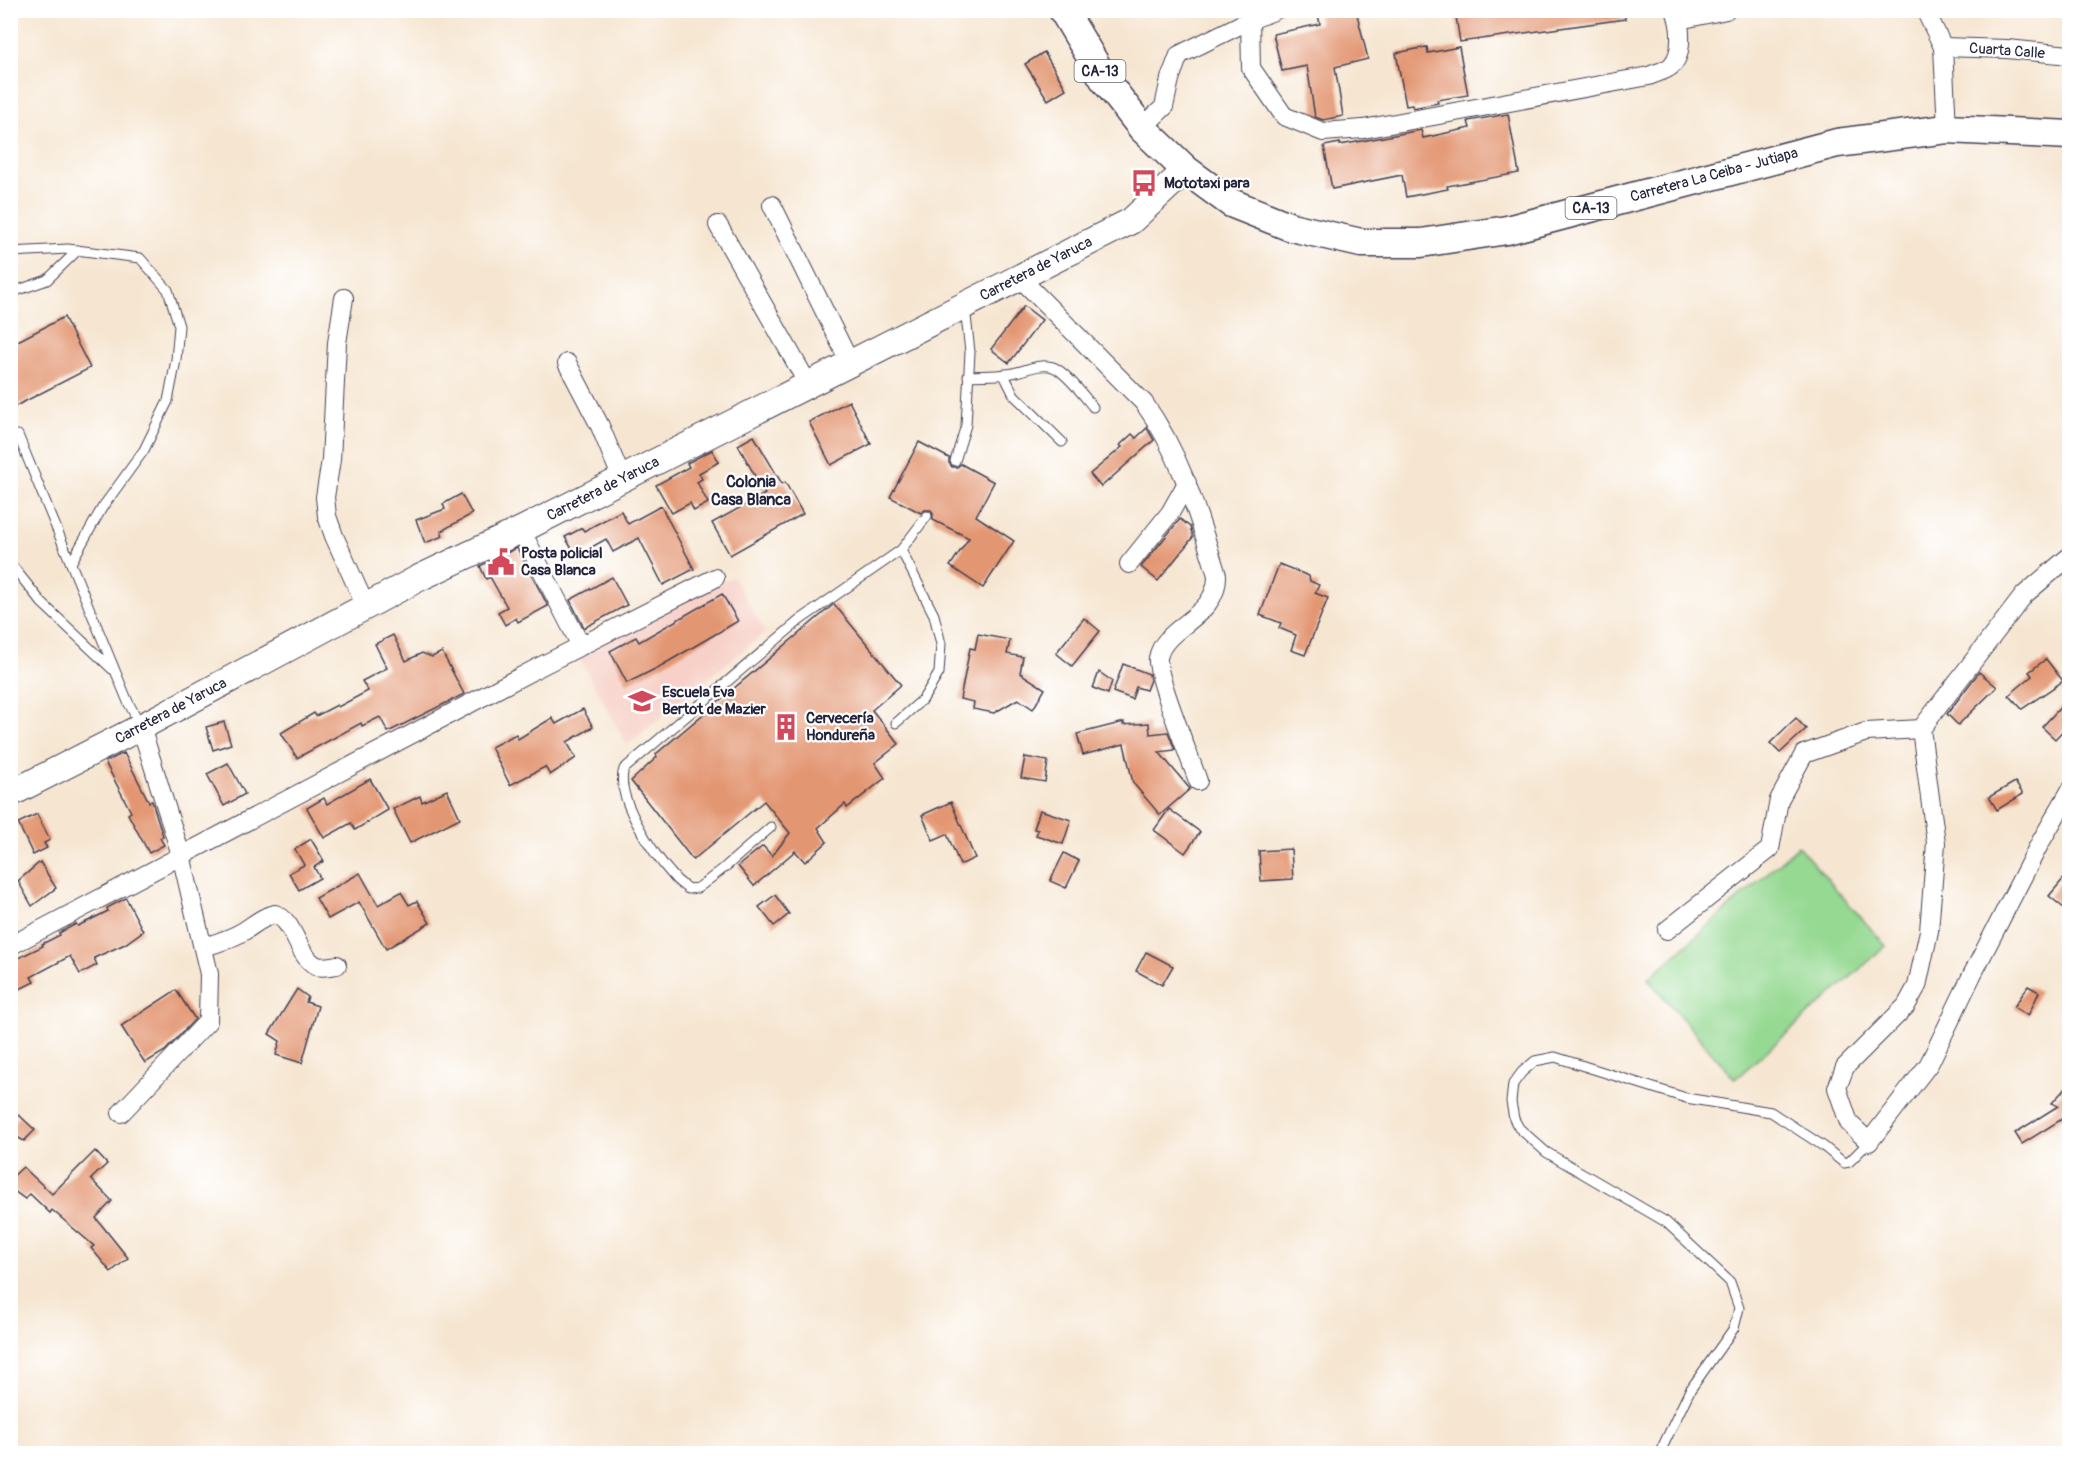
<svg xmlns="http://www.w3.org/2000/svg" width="2080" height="1464" font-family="Pangolin,sans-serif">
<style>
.built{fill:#f7d1c8}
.green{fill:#95d992;stroke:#5c7e66;stroke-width:1.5}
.building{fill:#e39672}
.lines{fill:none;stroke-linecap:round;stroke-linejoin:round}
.lane-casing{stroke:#423f52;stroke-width:11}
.street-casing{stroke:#423f52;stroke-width:20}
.secondary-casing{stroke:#423f52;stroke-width:28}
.primary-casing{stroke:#423f52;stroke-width:31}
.lane{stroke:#fff;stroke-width:9}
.street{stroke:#fff;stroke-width:18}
.secondary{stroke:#fff;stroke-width:26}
.primary{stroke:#fff;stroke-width:28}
.labels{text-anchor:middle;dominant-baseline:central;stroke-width:4.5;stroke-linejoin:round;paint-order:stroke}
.shield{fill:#fff;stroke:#646476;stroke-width:1.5}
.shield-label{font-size:14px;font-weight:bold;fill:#22223b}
.street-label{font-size:15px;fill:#22223b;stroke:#fff}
.poi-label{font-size:15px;font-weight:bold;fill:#22223b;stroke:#fff;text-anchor:start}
.neighbourhood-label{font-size:16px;font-weight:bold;fill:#22223b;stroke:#fff}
</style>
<rect width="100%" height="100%" fill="#fff"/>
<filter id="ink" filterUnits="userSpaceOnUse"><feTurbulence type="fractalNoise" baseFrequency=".0167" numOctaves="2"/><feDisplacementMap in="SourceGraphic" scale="12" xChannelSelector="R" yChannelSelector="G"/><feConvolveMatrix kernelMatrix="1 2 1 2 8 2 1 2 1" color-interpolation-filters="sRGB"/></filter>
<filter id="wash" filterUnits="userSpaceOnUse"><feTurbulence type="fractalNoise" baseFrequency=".008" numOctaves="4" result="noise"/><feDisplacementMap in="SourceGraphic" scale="24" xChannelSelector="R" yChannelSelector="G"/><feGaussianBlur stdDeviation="1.35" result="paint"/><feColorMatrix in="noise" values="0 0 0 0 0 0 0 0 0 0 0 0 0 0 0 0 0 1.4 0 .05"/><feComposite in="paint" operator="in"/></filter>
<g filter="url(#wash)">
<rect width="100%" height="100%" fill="#f6e6d1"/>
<polygon class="built" points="733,577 765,632 627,745 579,657"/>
<polygon class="green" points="1798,846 1886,946 1735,1079 1648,979"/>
<g id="blocks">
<g class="building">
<polygon points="1334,10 1356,10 1368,59 1335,67 1343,116 1323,120 1315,117 1307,66 1282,71 1273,34 1320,24 1318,15"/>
<polygon points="1455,10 1625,10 1625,19 1460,42"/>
<polygon points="1427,47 1428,53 1459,47 1468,95 1437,100 1438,103 1413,108 1412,105 1406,106 1396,53"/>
<polygon points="1044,52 1066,89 1048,100 1025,64"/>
<polygon points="1508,114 1519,173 1447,186 1448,189 1406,197 1402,175 1332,189 1324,146 1340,143 1340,145 1421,130 1423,138 1470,128 1468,121"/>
<polygon points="1024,306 1042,320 1009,363 991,349"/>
<polygon points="64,317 90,368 10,409 10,345"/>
<polygon points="849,401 871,444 831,465 809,422"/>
<polygon points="1147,428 1154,440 1101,487 1090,474 1122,447 1120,445 1132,434 1136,438"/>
<polygon points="754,436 782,484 785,482 803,514 730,555 712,523 765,494 738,445"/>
<polygon points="919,442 949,458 949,463 952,467 957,467 961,464 994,482 976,516 1014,541 983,588 950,566 969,538 933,520 933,514 931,510 925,510 921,513 890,497"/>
<polygon points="712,450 719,462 699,473 702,479 697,482 708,503 694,511 690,503 672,513 656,485 689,467 687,463"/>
<polygon points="461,494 472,514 441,531 443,536 425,543 416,520 445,509 443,504"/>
<polygon points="661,506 694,569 663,585 639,538 613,552 606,539 576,556 565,537 582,528 584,531 621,511 628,524"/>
<polygon points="1180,519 1190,527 1193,537 1158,581 1141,567"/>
<polygon points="517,548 548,606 518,622 516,618 505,625 498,612 507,607 490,577 486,579 480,566"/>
<polygon points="1279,564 1309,576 1310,581 1319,585 1315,593 1328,598 1305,655 1291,650 1296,635 1279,628 1281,623 1260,615"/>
<polygon points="612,577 627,605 584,628 570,600"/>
<polygon points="722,594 738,621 659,667 627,683 610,651 636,637 639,642"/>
<polygon points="834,604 901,685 872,710 899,744 875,763 885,778 847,808 845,804 818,828 827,842 805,862 795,851 754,886 738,866 763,846 772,856 790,833 764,801 693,860 631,781 657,757 656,754"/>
<polygon points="1084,618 1100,631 1072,666 1056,653"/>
<polygon points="978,634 1010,640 1007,654 1023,657 1020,673 1045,689 1033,709 1018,699 994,713 973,709 974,702 960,699 970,648 975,649"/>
<polygon points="393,635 406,661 422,653 432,657 442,652 464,694 388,732 380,717 362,726 361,723 297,758 281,733 314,713 316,716 337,705 338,707 368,691 362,681 387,668 375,644"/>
<polygon points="2046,659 2063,681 2022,709 2009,695 2032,676 2029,672"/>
<polygon points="1123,664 1149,674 1150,680 1146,690 1136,687 1132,699 1113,692"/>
<polygon points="1099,672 1112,681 1108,694 1093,688"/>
<polygon points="1979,672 1997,687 1958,725 1947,714"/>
<polygon points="2070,697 2070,723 2055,739 2042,727"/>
<polygon points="583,709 593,727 567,742 576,758 550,775 545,767 510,785 491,747 516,734 518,739 552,718 556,724"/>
<polygon points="1796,718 1806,729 1780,753 1770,743"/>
<polygon points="224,722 231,744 213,750 206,727"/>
<polygon points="1124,722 1123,725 1149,723 1150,734 1168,732 1175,750 1159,752 1190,789 1160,815 1133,783 1124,744 1083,755 1077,734"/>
<polygon points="124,753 149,802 152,801 163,836 160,838 164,845 149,853 128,814 131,812 105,762"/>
<polygon points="1025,757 1048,761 1045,782 1021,778"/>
<polygon points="228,763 245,794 224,806 207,774"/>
<polygon points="370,779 388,810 355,830 351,823 324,838 307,808 324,798 327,804"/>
<polygon points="2015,782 2023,794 1997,810 1989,797"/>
<polygon points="447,790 460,818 410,843 393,809 420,796 422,802"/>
<polygon points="951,802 975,858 960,865 947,834 933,840 922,815"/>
<polygon points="1169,809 1200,832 1185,853 1154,830"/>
<polygon points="1040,810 1071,820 1063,844 1036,835 1038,830 1034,829"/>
<polygon points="37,814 50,840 44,843 47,848 33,855 18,823"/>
<polygon points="311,839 324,861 314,867 320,878 299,890 289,873 304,865 295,849"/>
<polygon points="1291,849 1293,879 1261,881 1259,851"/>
<polygon points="1064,853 1079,861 1066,888 1050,881"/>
<polygon points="40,862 56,888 32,906 18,881"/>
<polygon points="2070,871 2070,913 2049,896"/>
<polygon points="360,873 378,905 401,892 409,905 417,901 430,923 386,949 359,902 328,919 316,898"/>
<polygon points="775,895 789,914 774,926 759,907"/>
<polygon points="126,898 143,931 125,944 94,958 97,965 80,974 70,956 31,977 34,982 10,994 10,962 43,946 42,944 60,935 59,933 76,924 78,926 108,911 107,908"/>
<polygon points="1146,952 1173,966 1162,985 1136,971"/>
<polygon points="2028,986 2039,992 2028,1016 2014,1007"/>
<polygon points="297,989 308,997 306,1002 318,1006 302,1063 276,1055 280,1041 269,1034"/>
<polygon points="176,990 195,1019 165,1051 145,1063 121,1026"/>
<polygon points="2070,1083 2070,1114 2022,1144 2015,1133 2058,1106 2052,1103"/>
<polygon points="19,1115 35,1130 24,1141 10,1133 10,1127"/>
<polygon points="95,1151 107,1164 91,1179 112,1201 96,1218 128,1258 111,1272 91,1248 94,1246 52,1210 50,1213 30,1194 25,1199 10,1188 10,1179 23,1167 52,1194"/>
</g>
</g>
</g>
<g filter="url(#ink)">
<use href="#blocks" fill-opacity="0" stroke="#423f52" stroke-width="1.5"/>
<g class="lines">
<defs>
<g id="lane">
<polyline points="10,252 68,249 140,258 168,290 179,326 176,360 168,401 144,450 102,508 71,563"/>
<polyline points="10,293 47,280 78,250"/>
<polyline points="1004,375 1014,395 1062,442"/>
<path d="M968 376C981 375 994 376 1006 374 1021 373 1039 362 1053 367 1066 372 1084 396 1093 407"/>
<polyline points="18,435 128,702 141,726"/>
<polyline points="955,461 966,425 970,352 965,307"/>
<polyline points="10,563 42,603 112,669"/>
<polyline points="896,723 923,699 939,673 941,644 934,615 901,550"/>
<path d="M771 827 724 868 698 888 688 889C683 885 678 882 674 877 655 856 614 797 624 769L800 620 901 550 927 516"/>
<polyline points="1659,1454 1690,1390 1734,1328 1739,1308 1730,1282 1666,1222 1546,1152 1519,1128 1514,1119 1511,1102 1513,1084 1522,1072 1535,1061 1555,1057 1686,1098 1771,1112 1823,1146 1844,1163 1849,1162 1869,1142"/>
</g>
<g id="street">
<polyline points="1925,10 1943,47 1947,129"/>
<path d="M1250 20 1251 68 1284 116 1323 132 1363 129 1649 76C1655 73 1666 71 1671 66 1684 54 1681 25 1675 10"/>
<polyline points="1679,20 1726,10"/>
<polyline points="1943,47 2007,49 2070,55"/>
<polyline points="1142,128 1164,107 1170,79 1179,55 1250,20 1276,10"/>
<polyline points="772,205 850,363"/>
<polyline points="718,225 808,384"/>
<path d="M1019 277 1144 403C1181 454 1198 515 1217 575 1218 618 1164 625 1158 658 1155 673 1191 760 1198 781"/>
<polyline points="344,298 337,343 331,460 325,497 327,516 334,536 366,607"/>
<polyline points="567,363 600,426 622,479"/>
<polyline points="521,530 581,646"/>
<polyline points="1129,564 1170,513 1187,483"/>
<polyline points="1921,729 1936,843 1929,931 1917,986 1906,1006 1845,1067 1837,1088 1849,1123 1869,1142 1929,1064 1972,975 2040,843 2070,791"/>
<polyline points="1667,930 1770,849 1779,800 1804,754 1866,732 1921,729 2024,595 2070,556"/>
<polyline points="10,946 541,666 715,578"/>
<path d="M203 947C218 943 231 939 244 931 255 924 262 917 275 914 296 922 296 956 317 966 323 968 331 966 337 965"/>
<polyline points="121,1113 208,1021 209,974 181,855 141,727"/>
</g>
<polyline id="secondary" points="10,794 141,727 419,578 521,530 1131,221 1186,170"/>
<polyline id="primary" points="1063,10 1104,79 1142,128 1186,170 1231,203 1291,227 1361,243 1421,243 1507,230 1837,143 1947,129 2070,135"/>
</defs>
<use href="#lane" class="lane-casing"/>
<use href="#street" class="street-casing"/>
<use href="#secondary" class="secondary-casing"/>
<use href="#primary" class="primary-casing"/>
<use href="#lane" class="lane"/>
<use href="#street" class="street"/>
<use href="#secondary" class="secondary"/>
<use href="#primary" class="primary"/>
</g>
</g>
<defs>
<symbol id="bus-bare" viewBox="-9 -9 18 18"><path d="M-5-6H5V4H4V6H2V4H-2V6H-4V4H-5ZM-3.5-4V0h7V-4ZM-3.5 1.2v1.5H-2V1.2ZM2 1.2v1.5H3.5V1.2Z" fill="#d1495b" stroke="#fff" stroke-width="2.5" paint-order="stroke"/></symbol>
<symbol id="civic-bare" viewBox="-9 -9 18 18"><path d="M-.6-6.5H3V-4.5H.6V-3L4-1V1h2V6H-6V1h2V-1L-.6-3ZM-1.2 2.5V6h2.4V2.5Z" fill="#d1495b" stroke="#fff" stroke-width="2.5" paint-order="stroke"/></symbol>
<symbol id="school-bare" viewBox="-9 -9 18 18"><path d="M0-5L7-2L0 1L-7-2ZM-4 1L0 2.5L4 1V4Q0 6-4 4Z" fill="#d1495b" stroke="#fff" stroke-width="2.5" paint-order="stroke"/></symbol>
<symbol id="building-bare" viewBox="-9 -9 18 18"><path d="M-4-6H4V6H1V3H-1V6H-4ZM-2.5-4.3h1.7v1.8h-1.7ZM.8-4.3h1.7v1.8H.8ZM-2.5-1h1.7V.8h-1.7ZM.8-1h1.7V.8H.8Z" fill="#d1495b" stroke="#fff" stroke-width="2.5" paint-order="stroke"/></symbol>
</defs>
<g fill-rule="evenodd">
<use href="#bus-bare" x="1125" y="164" width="38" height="38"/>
<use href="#civic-bare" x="482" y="543" width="38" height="38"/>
<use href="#school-bare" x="623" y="682" width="38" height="38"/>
<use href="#building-bare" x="767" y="708" width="38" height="38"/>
</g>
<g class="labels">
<g class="shield">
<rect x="1074.5" y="60" width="51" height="22" rx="4.5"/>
<rect x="1565.5" y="197" width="51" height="22" rx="4.5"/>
</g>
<g class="shield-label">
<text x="1100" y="71">CA-13</text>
<text x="1591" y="208">CA-13</text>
</g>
<g class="street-label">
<text transform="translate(2007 51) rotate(4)">Cuarta Calle</text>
<text transform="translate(1714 175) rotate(-15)">Carretera La Ceiba - Jutiapa</text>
<text transform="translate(1036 269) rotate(-27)">Carretera de Yaruca</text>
<text transform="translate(603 489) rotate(-27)">Carretera de Yaruca</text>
<text transform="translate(171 711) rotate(-28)">Carretera de Yaruca</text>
</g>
<g class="poi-label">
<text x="1164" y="183">Mototaxi para</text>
<text x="521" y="553">Posta policial<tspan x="521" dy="17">Casa Blanca</tspan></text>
<text x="662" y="692">Escuela Eva<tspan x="662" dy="17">Bertot de Mazier</tspan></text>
<text x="806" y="718">Cervecería<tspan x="806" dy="17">Hondureña</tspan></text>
</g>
<g class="neighbourhood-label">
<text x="751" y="482">Colonia<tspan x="751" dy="18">Casa Blanca</tspan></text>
</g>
</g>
<rect width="2080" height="1464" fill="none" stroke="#fff" stroke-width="36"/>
</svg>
